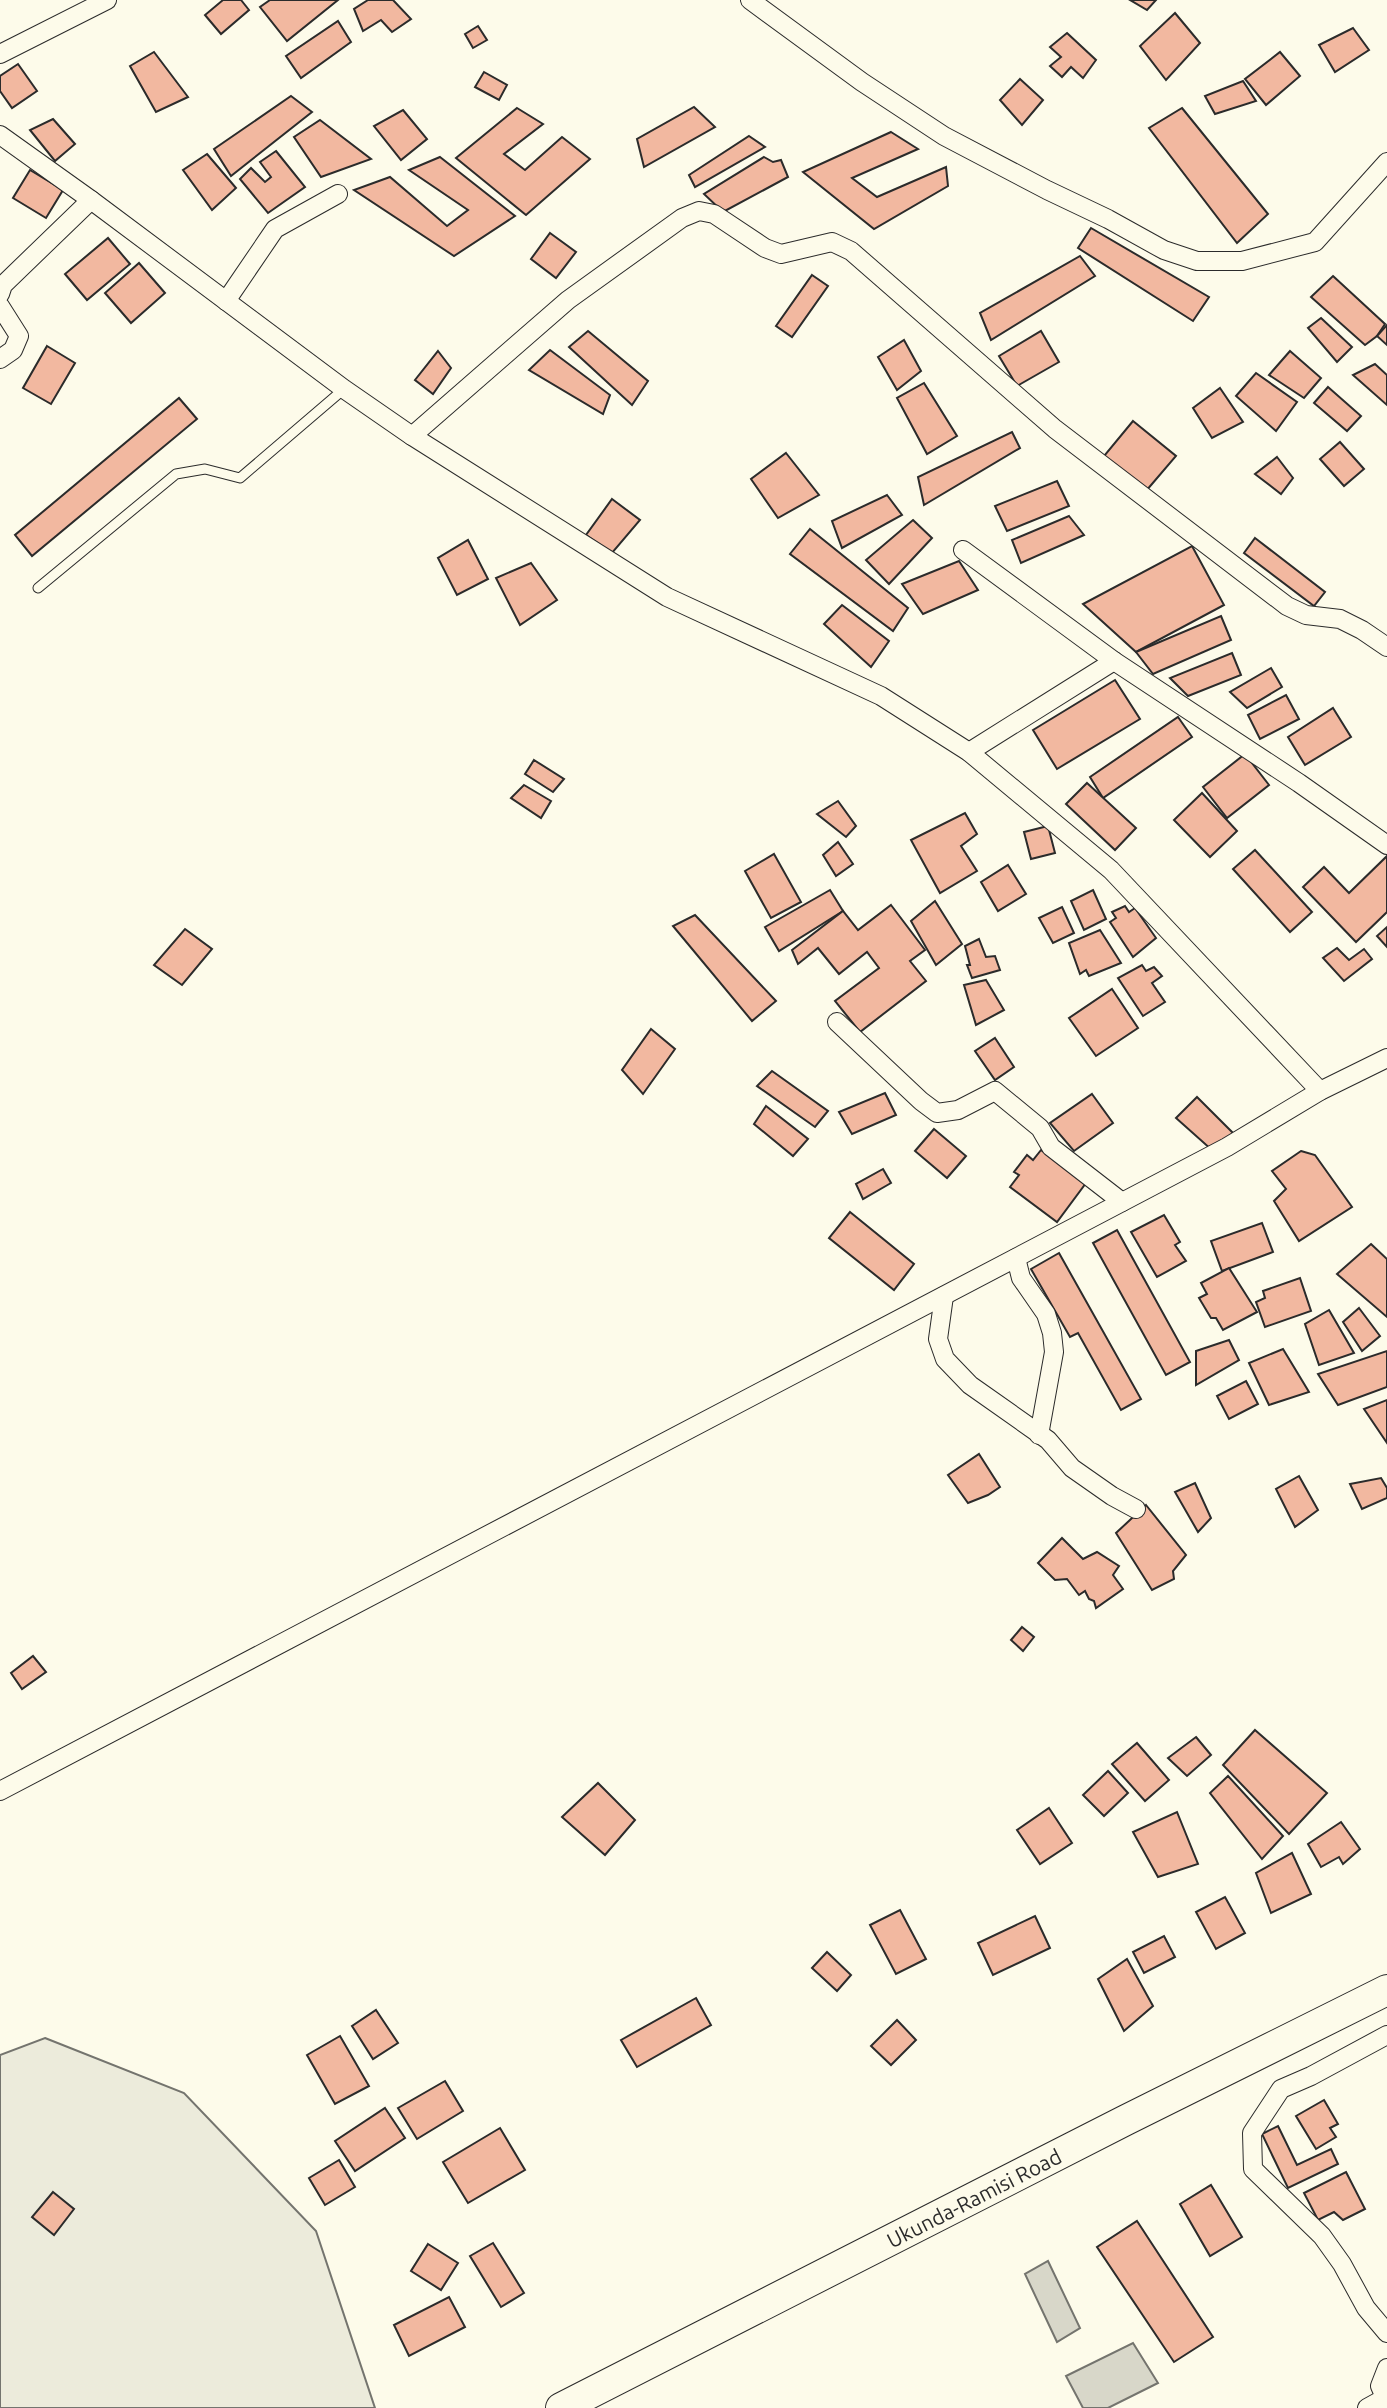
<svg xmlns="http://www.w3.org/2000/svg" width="1387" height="2408" font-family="Ubuntu,sans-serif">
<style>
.green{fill:#ecebdb;stroke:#74746e;stroke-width:2}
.water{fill:#d8d7c9;stroke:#74746e;stroke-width:2}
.building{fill:#f2b8a0;stroke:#2b2b2b;stroke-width:2}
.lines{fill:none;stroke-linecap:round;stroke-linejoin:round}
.service-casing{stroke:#2b2b2b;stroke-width:11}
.minor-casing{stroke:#2b2b2b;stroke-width:20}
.trunk-casing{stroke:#2b2b2b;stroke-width:32}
.service{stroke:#fdfbea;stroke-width:9}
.minor{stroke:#fdfbea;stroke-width:18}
.trunk{stroke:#fdfbea;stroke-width:30}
.labels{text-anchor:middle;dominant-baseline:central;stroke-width:5;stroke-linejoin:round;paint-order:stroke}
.street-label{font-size:21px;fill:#2b2b2b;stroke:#fdfbea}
</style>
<rect width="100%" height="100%" fill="#fdfbea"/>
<polygon class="green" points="45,2038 184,2093 316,2231 375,2408 0,2408 0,2055"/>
<g class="water">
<polygon points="1048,2261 1080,2328 1057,2342 1025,2274"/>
<polygon points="1133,2343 1158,2383 1108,2408 1083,2408 1066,2376"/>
</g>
<g class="building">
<polygon points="223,0 241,0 249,10 221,34 205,15"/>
<polygon points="270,0 338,0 287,41 260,7"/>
<polygon points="368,0 393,0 411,19 392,32 381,20 363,31 354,9"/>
<polygon points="1130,0 1156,0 1147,10"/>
<polygon points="1175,13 1200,43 1166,80 1140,46"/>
<polygon points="338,21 351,42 301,78 286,56"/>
<polygon points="478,26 487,40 473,48 465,34"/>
<polygon points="1353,28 1369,50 1335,72 1319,45"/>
<polygon points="1067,33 1096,60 1083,78 1071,67 1062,77 1050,66 1061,57 1050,47"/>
<polygon points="154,52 188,97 156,112 130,66"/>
<polygon points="1280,52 1300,76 1266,105 1245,79"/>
<polygon points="18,64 37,91 12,108 0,91 0,76"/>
<polygon points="484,72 507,85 499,100 475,87"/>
<polygon points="1020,79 1043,100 1022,125 1000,100"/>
<polygon points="1243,81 1256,101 1215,114 1205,96"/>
<polygon points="291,96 312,112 231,176 214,149"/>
<polygon points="694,107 715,127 644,167 637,139"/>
<polygon points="517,108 543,124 504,154 525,170 562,137 590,159 526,215 456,158"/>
<polygon points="1182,108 1268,214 1237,243 1149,128"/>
<polygon points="403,110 427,139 401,160 374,126"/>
<polygon points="53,119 75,144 55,161 30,130"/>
<polygon points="320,120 371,159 321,177 294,137"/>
<polygon points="891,132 918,149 852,178 877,197 946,167 948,186 874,229 803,172"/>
<polygon points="749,136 765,147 695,187 689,175"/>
<polygon points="276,151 305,187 268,213 240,179 251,168 265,182 271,177 260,162"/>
<polygon points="207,154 236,188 212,210 183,170"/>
<polygon points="440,157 515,216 454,256 354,190 390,177 447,226 468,210 409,170"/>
<polygon points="764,157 773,162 781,160 788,177 723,212 704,194"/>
<polygon points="30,170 63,190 46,218 13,198"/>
<polygon points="1091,228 1209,297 1193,321 1078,248"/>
<polygon points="550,233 576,252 556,278 531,259"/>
<polygon points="108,238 130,264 87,300 65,274"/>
<polygon points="1080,256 1095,276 991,340 980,313"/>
<polygon points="139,263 165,293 131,323 105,293"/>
<polygon points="812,275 828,286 792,337 776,326"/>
<polygon points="1333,276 1385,324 1377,336 1365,345 1311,297"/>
<polygon points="1321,318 1352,347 1337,362 1308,328"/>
<polygon points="1387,325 1387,345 1377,336"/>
<polygon points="588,331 648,381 632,405 569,347"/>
<polygon points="1041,331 1059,362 1017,386 999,356"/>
<polygon points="904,340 921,371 897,390 878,357"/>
<polygon points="47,346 75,363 51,404 23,388"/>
<polygon points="550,350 610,395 603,414 529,370"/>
<polygon points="438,351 451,368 433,394 415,380"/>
<polygon points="1290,351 1321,378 1304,398 1269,375"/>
<polygon points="1375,364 1387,375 1387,405 1353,375"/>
<polygon points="1256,373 1297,402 1276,431 1236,396"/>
<polygon points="924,383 957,436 927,454 897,398"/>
<polygon points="1328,387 1361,416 1347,431 1314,403"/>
<polygon points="1220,388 1243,422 1212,438 1193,408"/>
<polygon points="179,398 197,419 32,556 15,535"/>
<polygon points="1133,421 1176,456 1146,491 1104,456"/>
<polygon points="1012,432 1020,448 924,505 918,477"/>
<polygon points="1340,442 1364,469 1344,486 1320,459"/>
<polygon points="786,453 819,495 778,518 751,479"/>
<polygon points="1277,457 1293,478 1281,494 1255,474"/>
<polygon points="1057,481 1069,506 1007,531 995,506"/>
<polygon points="887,495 902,515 842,548 832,521"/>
<polygon points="612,499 640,520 612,553 586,535"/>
<polygon points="1069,516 1084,535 1021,563 1012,540"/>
<polygon points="913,520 932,538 889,584 866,560"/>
<polygon points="810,529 908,608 893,631 790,554"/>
<polygon points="1255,538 1325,592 1314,606 1244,553"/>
<polygon points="468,540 488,579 457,595 438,558"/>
<polygon points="1192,546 1224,605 1136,652 1083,604"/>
<polygon points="959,561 978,590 923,614 902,584"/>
<polygon points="531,563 557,600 520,625 496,578"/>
<polygon points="842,605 889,641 871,667 824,624"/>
<polygon points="1221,616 1231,640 1153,674 1136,652"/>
<polygon points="1232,653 1241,675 1188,696 1170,678"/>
<polygon points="1271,668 1282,687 1247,708 1230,692"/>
<polygon points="1115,680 1140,719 1057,769 1033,730"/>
<polygon points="1286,695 1299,719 1260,739 1248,715"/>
<polygon points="1333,708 1351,737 1305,765 1288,737"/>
<polygon points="1178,717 1192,737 1103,798 1090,777"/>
<polygon points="1245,754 1269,785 1227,818 1203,787"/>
<polygon points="534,760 564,779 553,792 525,774"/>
<polygon points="1087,783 1136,828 1115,850 1066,804"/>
<polygon points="524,785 551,801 541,818 511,798"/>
<polygon points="1202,793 1237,831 1210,857 1174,820"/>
<polygon points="838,801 856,826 846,837 817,814"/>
<polygon points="965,813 977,834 961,846 977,871 940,893 911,840"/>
<polygon points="1048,826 1055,853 1031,859 1024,832"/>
<polygon points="838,842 853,864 836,876 823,855"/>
<polygon points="1255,850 1312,912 1290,932 1233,869"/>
<polygon points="774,854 801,902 771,918 745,871"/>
<polygon points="1387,856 1387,912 1356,942 1303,887 1324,867 1349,893"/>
<polygon points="1008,865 1026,894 998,911 981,882"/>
<polygon points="830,890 843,911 779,951 765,927"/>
<polygon points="1093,890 1106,919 1084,930 1071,901"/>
<polygon points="935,901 962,944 936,965 911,921"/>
<polygon points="891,905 925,950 910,961 926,981 860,1032 835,1001 879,968 867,952 839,974 818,948 798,964 792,950 843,911 858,930"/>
<polygon points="1125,906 1129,912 1135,908 1156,938 1133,957 1110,922 1116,918 1112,912"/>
<polygon points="1062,907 1074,933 1053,943 1039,918"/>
<polygon points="695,915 776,1001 752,1021 673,926"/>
<polygon points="1387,927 1387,947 1377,936"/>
<polygon points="185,929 212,949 182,985 154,965"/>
<polygon points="1100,930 1121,963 1089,976 1086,970 1080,974 1069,943"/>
<polygon points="979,939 986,957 995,956 1000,970 972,978 967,965 970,965 965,946"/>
<polygon points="1337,948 1349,960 1364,949 1372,959 1344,981 1323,958"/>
<polygon points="1142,965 1146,971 1154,967 1162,976 1152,983 1165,1002 1143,1016 1118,978"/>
<polygon points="986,980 1004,1010 976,1025 964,985"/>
<polygon points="1112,989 1138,1028 1096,1056 1069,1018"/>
<polygon points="651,1029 675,1049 643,1094 622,1070"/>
<polygon points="995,1038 1014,1067 995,1080 975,1051"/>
<polygon points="772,1071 828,1111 815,1127 757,1086"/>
<polygon points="885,1093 896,1115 852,1134 839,1112"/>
<polygon points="1092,1094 1113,1123 1074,1151 1050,1123"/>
<polygon points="1197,1097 1234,1134 1213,1151 1176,1118"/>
<polygon points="766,1106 808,1139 793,1156 754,1124"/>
<polygon points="934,1129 966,1156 947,1178 915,1151"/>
<polygon points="1041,1150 1086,1183 1057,1222 1010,1187 1019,1175 1014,1172 1027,1155 1033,1160"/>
<polygon points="1301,1151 1315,1155 1352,1207 1299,1241 1274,1201 1286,1189 1272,1171"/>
<polygon points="883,1169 891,1183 863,1199 856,1184"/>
<polygon points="850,1212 914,1264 894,1290 829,1238"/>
<polygon points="1164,1215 1180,1242 1175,1245 1186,1261 1157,1277 1131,1232"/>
<polygon points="1262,1223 1273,1252 1222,1271 1211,1241"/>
<polygon points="1117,1230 1190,1362 1166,1375 1093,1243"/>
<polygon points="1371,1244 1387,1259 1387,1317 1337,1274"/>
<polygon points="1059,1253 1141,1399 1121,1410 1078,1333 1070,1337 1031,1269"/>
<polygon points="1229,1268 1257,1312 1223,1330 1216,1318 1211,1318 1199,1298 1207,1294 1201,1283"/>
<polygon points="1300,1278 1311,1311 1265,1327 1256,1302 1265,1298 1263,1291"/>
<polygon points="1359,1308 1380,1336 1362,1351 1343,1322"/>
<polygon points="1329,1310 1354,1353 1319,1365 1305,1324"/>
<polygon points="1229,1340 1239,1360 1196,1385 1196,1351"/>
<polygon points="1283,1349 1309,1392 1269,1405 1249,1363"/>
<polygon points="1387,1351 1387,1387 1338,1405 1318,1374"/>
<polygon points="1246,1381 1258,1404 1229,1419 1217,1396"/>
<polygon points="1387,1400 1387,1443 1364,1409"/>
<polygon points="979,1454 1000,1487 988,1495 968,1503 948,1475"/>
<polygon points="1299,1476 1318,1510 1295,1527 1276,1489"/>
<polygon points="1381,1478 1387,1488 1387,1498 1362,1509 1350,1484"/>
<polygon points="1195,1483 1211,1518 1198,1532 1175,1492"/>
<polygon points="1146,1505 1186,1555 1173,1571 1174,1579 1152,1590 1116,1533"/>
<polygon points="1062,1538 1083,1559 1097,1552 1119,1566 1113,1575 1123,1589 1096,1608 1094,1601 1089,1599 1085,1591 1079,1595 1067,1579 1055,1580 1038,1563"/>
<polygon points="1022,1627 1034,1637 1023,1651 1011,1640"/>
<polygon points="33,1656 46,1672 22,1689 11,1673"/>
<polygon points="1255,1730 1327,1793 1289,1834 1223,1765"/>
<polygon points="1196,1737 1211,1755 1187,1776 1168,1758"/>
<polygon points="1137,1743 1169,1780 1145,1801 1112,1764"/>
<polygon points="1108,1771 1128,1793 1104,1816 1083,1795"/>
<polygon points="1228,1776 1283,1836 1262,1859 1210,1793"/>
<polygon points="598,1783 635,1820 605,1855 562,1817"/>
<polygon points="1049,1808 1072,1843 1040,1864 1017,1830"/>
<polygon points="1177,1812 1198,1864 1158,1877 1133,1832"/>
<polygon points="1341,1822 1360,1849 1343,1864 1339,1857 1321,1867 1308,1844"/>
<polygon points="1292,1853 1311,1894 1271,1913 1256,1873"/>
<polygon points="1225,1897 1245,1933 1216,1949 1196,1912"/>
<polygon points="900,1910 926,1959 896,1974 870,1925"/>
<polygon points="1035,1916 1050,1948 993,1975 978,1943"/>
<polygon points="1164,1936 1175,1957 1144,1973 1133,1952"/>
<polygon points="827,1952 851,1975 837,1991 812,1968"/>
<polygon points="1127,1959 1153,2006 1124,2031 1098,1979"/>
<polygon points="696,1998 711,2025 637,2067 621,2040"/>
<polygon points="376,2010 398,2043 373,2059 352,2026"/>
<polygon points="897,2020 916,2040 891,2065 871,2046"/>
<polygon points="340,2036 369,2086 335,2104 307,2055"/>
<polygon points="445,2081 463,2111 417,2139 398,2108"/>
<polygon points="1324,2100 1338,2124 1330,2128 1336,2137 1316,2149 1296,2116"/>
<polygon points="385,2108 405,2138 355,2171 335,2141"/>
<polygon points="1278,2126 1297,2165 1331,2149 1338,2164 1288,2188 1262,2134"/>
<polygon points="500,2128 525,2170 468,2203 443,2162"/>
<polygon points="339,2160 355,2187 325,2205 309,2178"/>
<polygon points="1346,2172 1365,2209 1343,2220 1334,2212 1318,2220 1304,2193"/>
<polygon points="1211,2185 1242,2237 1210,2256 1180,2204"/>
<polygon points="53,2192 74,2209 54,2235 32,2217"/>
<polygon points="1137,2221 1213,2337 1174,2362 1097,2247"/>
<polygon points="493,2243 524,2293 501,2307 470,2256"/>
<polygon points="428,2244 458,2263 441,2290 411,2271"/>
<polygon points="449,2297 465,2327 409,2356 394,2325"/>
</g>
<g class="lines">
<defs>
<polyline id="service" points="38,588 176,474 205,469 240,478 344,389"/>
<g id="minor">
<polyline points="750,0 862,82 944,136 1047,190 1108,219 1164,250 1197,261 1242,261 1315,242 1387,162"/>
<polyline points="0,54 107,0"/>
<polyline points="0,135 91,200 344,389 412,436 667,597 881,696 969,752 1111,870 1320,1091"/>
<polyline points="0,294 3,285 91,200"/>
<polyline points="226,301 275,229 338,194"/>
<polyline points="0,306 19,336 13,350 0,359"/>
<polyline points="412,436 568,300 682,218 699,211 714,214 765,248 781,254 832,242 851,251 1055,429 1287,606 1306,615 1340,619 1362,630 1387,647"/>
<polyline points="963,550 1114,661 1299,783 1387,845"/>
<polyline points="969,752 1114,661"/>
<polyline points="837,1022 921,1101 937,1113 958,1110 995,1091 1040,1128 1051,1147 1122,1202"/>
<polyline points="1016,1258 1021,1278 1046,1314 1052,1333 1054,1352 1039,1435"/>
<polyline points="944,1296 938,1339 945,1359 970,1385 1048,1440 1072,1468 1112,1496 1136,1509"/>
<polyline points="0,1791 1227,1147 1320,1091 1387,1058"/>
<polyline points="1387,2035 1311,2076 1281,2089 1252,2133 1253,2169 1322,2236 1342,2264 1366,2308 1387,2333"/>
<polyline points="1387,2368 1380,2386 1387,2402"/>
<polyline points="1367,2408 1387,2397"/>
</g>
<polyline id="trunk" points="561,2408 1126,2120 1387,1990"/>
</defs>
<use href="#service" class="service-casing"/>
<use href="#minor" class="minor-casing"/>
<use href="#trunk" class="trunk-casing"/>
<use href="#service" class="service"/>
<use href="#minor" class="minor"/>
<use href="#trunk" class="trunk"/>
</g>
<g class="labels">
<g class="street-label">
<text transform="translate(974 2198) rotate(-27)">Ukunda-Ramisi Road</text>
</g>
</g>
</svg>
